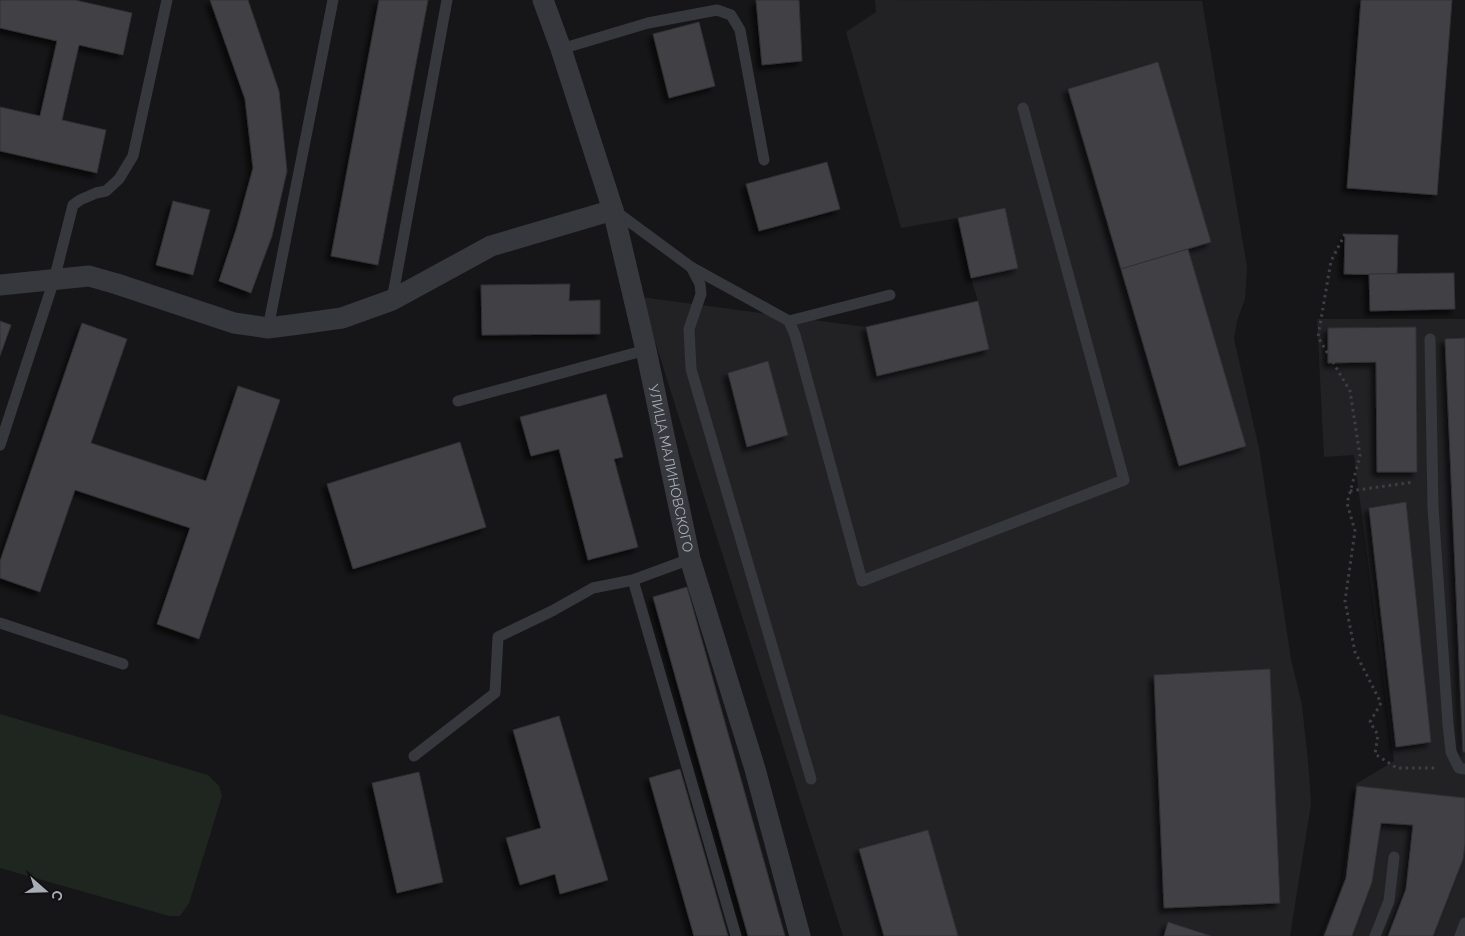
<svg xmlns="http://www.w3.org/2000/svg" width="1465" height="936" font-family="Raleway,sans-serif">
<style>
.built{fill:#222225}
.green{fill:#1e261f}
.building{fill:#404145;stroke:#303034;filter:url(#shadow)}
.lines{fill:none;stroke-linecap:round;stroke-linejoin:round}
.path{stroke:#3d3f44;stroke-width:3;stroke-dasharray:2.5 4;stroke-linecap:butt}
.lane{stroke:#37383d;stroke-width:11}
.street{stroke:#37383d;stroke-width:21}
.labels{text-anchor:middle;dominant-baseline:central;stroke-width:4.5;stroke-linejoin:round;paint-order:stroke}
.street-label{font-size:14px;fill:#a8adb8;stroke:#111113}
</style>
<defs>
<filter id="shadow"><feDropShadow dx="-4.5" dy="4.5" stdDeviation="2.5" flood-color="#0009"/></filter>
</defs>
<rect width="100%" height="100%" fill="#161618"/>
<g class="built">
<polygon points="875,0 1202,1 1247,267 1245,299 1237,321 1234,339 1259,448 1291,659 1302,705 1308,761 1311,804 1290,936 843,936 641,297 866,327 978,301 971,278 958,218 901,228 846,32 876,12"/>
<polygon points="1317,319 1465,319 1465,936 1321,936 1342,885 1356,784 1394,761 1354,455 1324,457"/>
</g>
<polygon class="green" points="0,714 208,775 219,786 222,796 189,903 180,916 169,916 0,868"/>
<g class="building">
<polygon points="0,0 75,0 132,13 123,55 79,45 62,120 106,130 97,173 0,151 0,107 40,116 57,41 0,28"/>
<polygon points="210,0 248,0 279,91 287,171 272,236 251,293 219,281 236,230 253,168 245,99"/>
<polygon points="379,0 428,0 378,265 331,256"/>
<polygon points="756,0 799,0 802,61 762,65"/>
<polygon points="1361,0 1452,0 1437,195 1347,188"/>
<polygon points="699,22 715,86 669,98 653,34"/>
<polygon points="1158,62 1211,242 1121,269 1068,89"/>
<polygon points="827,162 840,209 759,231 746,184"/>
<polygon points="173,201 210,210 193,275 156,265"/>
<polygon points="1005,208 1018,268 971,278 958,218"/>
<polygon points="1345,234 1398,235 1397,275 1344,274"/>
<polygon points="1188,249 1246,446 1179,466 1121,269"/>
<polygon points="1454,273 1455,309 1370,311 1369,274"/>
<polygon points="570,284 569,301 600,300 600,334 482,335 481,285"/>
<polygon points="978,301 989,349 877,376 866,327"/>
<polygon points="0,321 11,325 0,356"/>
<polygon points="82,323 127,339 91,443 206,481 238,386 280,400 199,639 157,624 190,528 75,490 40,592 0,578 0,561"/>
<polygon points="1416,327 1417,472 1377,472 1376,362 1328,363 1328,328"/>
<polygon points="1465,338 1465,752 1463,752 1445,339"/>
<polygon points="768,361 788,435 747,447 728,373"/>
<polygon points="606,394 623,457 614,459 638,547 588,560 559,449 531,456 520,417"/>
<polygon points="460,442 486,527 353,569 327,484"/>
<polygon points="1406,502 1431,742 1396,747 1369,508"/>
<polygon points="687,587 785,936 748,936 653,597"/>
<polygon points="1270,669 1280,903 1164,908 1154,675"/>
<polygon points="559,716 608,880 560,894 555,874 520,885 506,838 541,828 513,730"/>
<polygon points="680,769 728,936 694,936 649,778"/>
<polygon points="419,772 443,882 397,893 372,783"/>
<polygon points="1357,786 1465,798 1465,844 1463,859 1433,936 1388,936 1406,889 1413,825 1381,823 1372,882 1352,936 1324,936 1346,878"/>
<polygon points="928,830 958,936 884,936 859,849"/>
<polygon points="1168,922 1211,936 1164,936"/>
</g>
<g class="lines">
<g class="path">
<polyline points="1345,234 1331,261 1318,337 1350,391 1360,456 1347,503 1355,531 1345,601 1355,652 1381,703 1370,722 1378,735 1375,754 1397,768 1438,768"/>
<polyline points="1350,491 1414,482"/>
</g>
<g class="lane">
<polyline points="561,49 648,23 717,10 731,15 740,30 764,160"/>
<polyline points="615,211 691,267 700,284 701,294 689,329 691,369 811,779"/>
<polyline points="691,267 789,321 795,335 862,581 1124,480 1023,108"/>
<polyline points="392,300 447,0"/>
<polyline points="789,321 890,295"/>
<polyline points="268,328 333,0"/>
<polyline points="1430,339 1433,507 1448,724 1451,752 1459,768 1465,769"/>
<polyline points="458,401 646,350"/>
<polyline points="0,445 54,280 73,205 80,200 96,193 106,191 119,179 133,156 167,0"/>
<polyline points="633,580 736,936"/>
<polyline points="0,623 123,664"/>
<polyline points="414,756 495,693 498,637 552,611 593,588 633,580 690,559"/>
<polyline points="1375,936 1389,901 1394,857"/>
<polyline points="1460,936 1465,923"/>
</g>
<g class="street">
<path id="s1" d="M543 0 561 49 613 210 646 350 690 559 755 769 800 936"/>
<polyline points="0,285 89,276 117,284 234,323 268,328 299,324 342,318 392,300 491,246 613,210"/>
</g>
</g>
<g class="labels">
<g class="street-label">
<text stroke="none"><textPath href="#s1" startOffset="486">УЛИЦА МАЛИНОВСКОГО</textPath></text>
</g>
</g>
<g transform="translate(45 891) rotate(110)" stroke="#111113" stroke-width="4" paint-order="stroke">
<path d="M0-4L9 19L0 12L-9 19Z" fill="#a8adb8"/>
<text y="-8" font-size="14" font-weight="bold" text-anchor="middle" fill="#a8adb8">С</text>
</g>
</svg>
